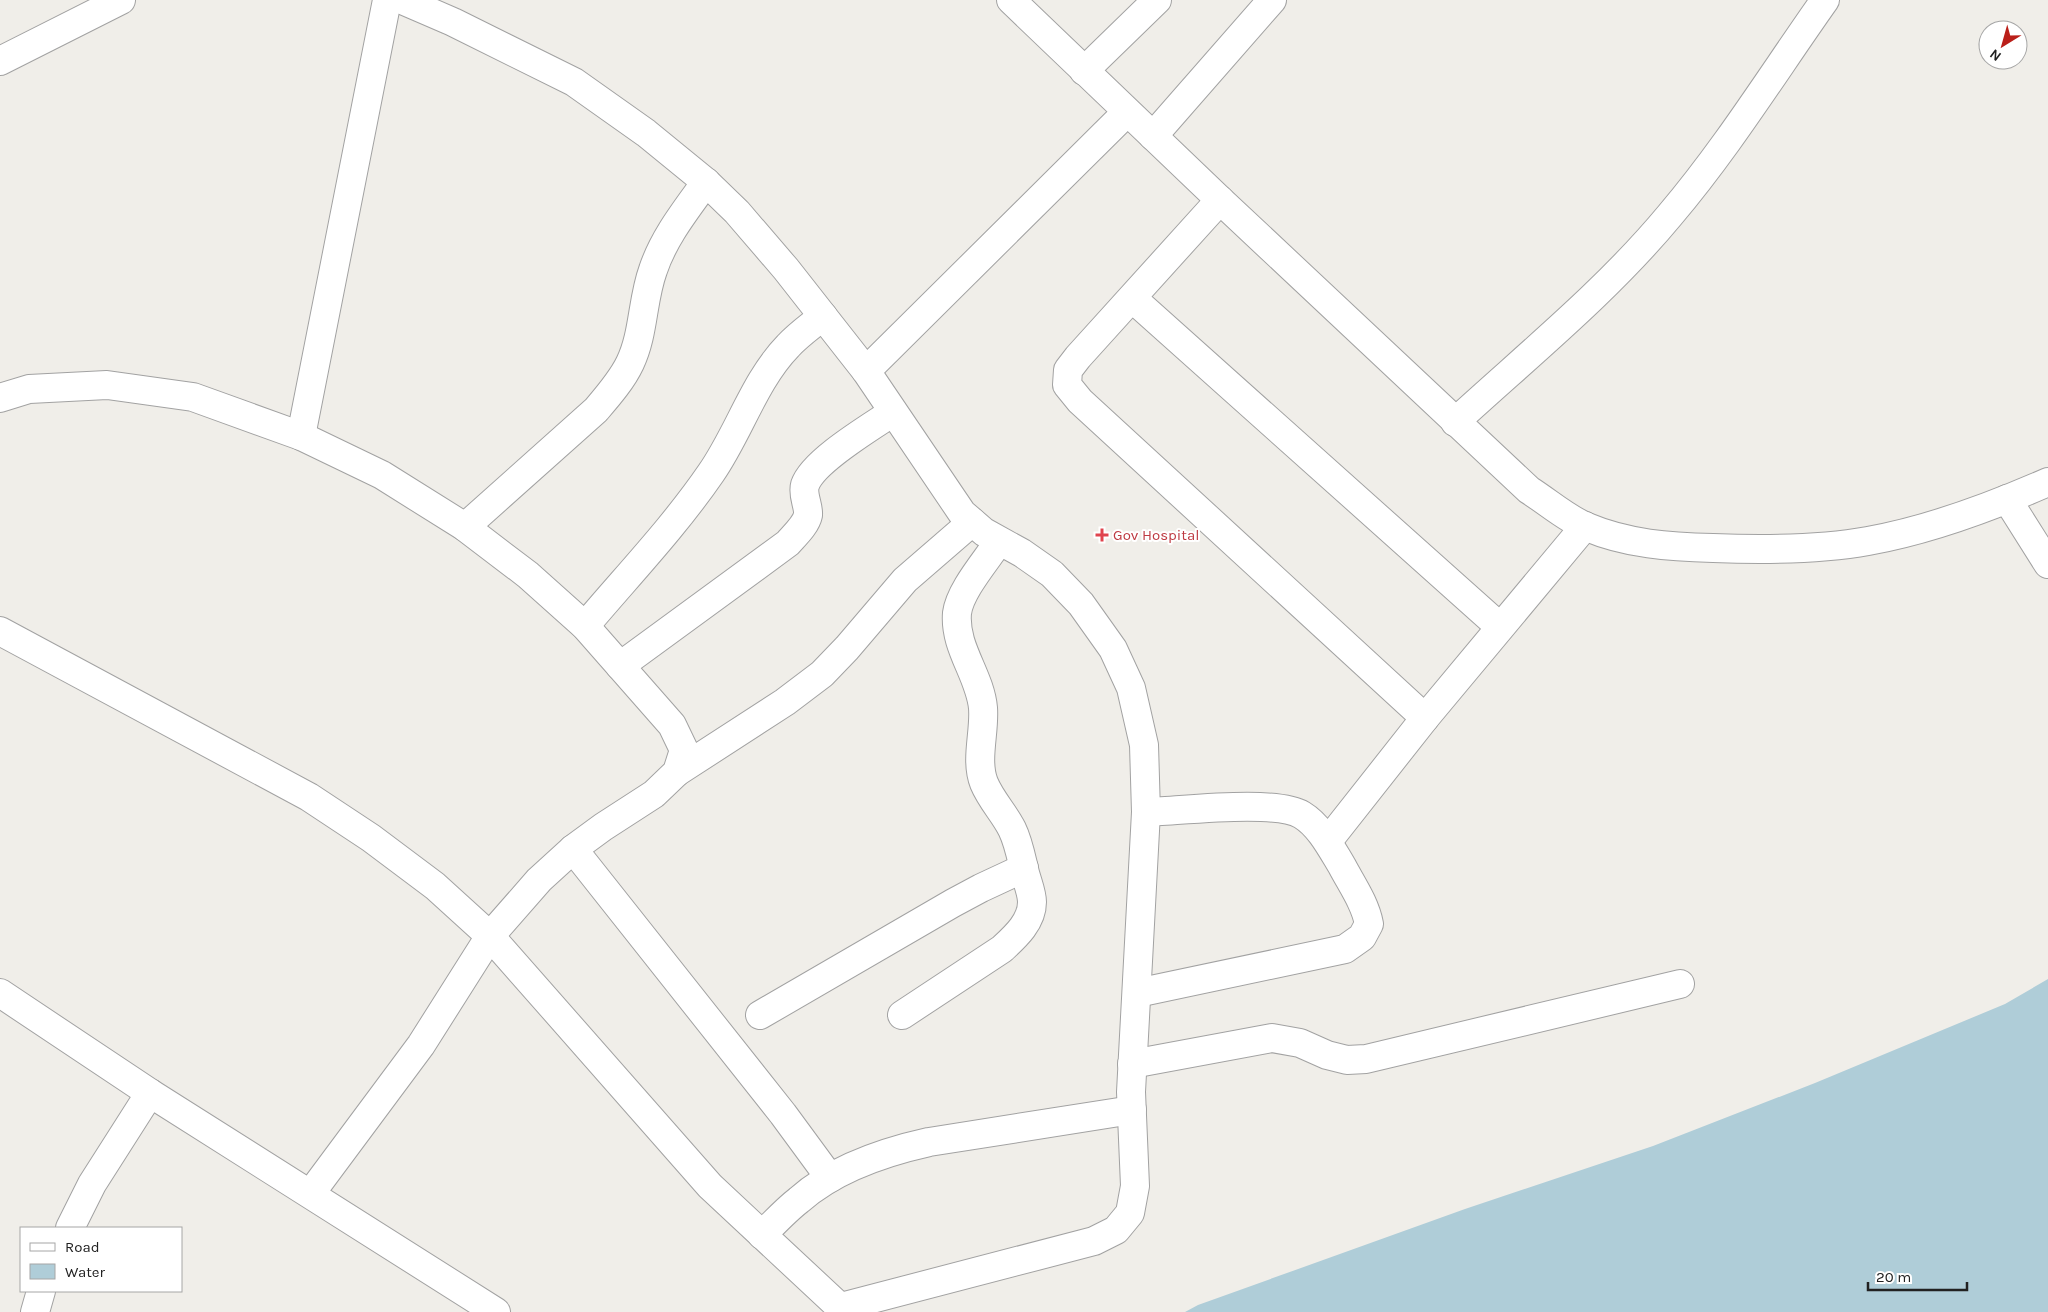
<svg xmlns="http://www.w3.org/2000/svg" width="2048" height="1312" font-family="Karla,sans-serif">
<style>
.water{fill:#afcdd8}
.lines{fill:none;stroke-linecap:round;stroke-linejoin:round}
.minor-casing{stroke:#a2a2a2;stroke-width:30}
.minor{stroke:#fff;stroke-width:28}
.health-dot{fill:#e0444e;stroke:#fff;stroke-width:2}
.labels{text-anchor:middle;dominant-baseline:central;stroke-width:4;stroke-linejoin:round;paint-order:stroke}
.health-label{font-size:15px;fill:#be3a42;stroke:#fff;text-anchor:start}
</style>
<rect width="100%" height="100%" fill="#f0eee9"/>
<polygon class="water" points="2048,979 2048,1312 1185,1312 1198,1305 1465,1209 1653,1146 1815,1083 2005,1004"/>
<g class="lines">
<defs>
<g id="minor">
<polyline points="402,0 453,22 574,82 646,133 706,182 737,212 786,269 866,371 962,513 984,532 1022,553 1052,574 1081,604 1113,649 1131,688 1144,745 1146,812 1131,1092 1135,1186 1130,1213 1116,1230 1094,1241 841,1307"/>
<path d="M1011 0 1220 200 1529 490C1548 502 1567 519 1587 527 1627 544 1670 547 1713 548 1764 550 1818 550 1868 541 1930 530 1991 507 2048 482"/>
<polyline points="0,61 121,0"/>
<polyline points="1084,71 1157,0"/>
<polyline points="1153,136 1272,0"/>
<polyline points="1220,200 1078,357 1068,370 1067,385 1080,401 1425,718"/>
<polyline points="1132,298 1500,627"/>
<polyline points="866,371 1127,112"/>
<polyline points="0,398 29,389 107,385 193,397 301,436 382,475 465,527 528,575 585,626 672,725 684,750 677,772 654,794 603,827 573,849 539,880 490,936 421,1045 311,1193"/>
<path d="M1455 422C1528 355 1607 291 1670 215 1727 148 1774 72 1825 0"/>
<polyline points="301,436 387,0"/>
<polyline points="2007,499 2048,564"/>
<path d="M465 527 596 410C608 396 622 380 630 363 644 334 642 300 653 270 664 237 686 210 706 182"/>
<path d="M585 626C628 575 674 527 711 473 739 433 754 381 788 346 798 335 811 326 823 316"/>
<polyline points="0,631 309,797 371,838 435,886 490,936 710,1186 845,1312"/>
<path d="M620 666 788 543C794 536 806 525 808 515 809 506 802 495 805 485 813 461 871 427 893 412"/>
<polyline points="677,772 785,702 822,674 847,648 905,580 972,522"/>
<polyline points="1328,841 1425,718 1585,526"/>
<polyline points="573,849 783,1114 830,1178"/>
<polyline points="0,993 150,1093 496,1312"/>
<path d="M1137 993 1345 949 1362 937 1369 924C1365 903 1352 885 1342 866 1331 848 1320 826 1302 815 1276 799 1180 811 1146 812"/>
<polyline points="760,1015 953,903 981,888 1024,868"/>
<path d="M902 1015 1002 949C1015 937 1032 922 1032 902 1032 892 1026 879 1024 869 1021 856 1018 841 1012 829 1004 813 991 800 984 783 975 760 985 732 983 708 980 675 954 648 957 613 960 590 987 560 999 541"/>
<polyline points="1132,1064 1272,1038 1300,1043 1327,1055 1347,1060 1366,1059 1680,984"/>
<polyline points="70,1228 92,1184 150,1093"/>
<path d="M762 1235C774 1223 786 1210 799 1200 835 1168 884 1152 929 1142L1132 1110"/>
<polyline points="35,1312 41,1291"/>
</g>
</defs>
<use href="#minor" class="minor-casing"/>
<use href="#minor" class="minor"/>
</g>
<path class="health-dot" d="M1099.5 527.5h5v5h5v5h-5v5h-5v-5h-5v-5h5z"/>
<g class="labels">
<g class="health-label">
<text x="1113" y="535">Gov Hospital</text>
</g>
</g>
<rect x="20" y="1227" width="162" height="65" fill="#ffffff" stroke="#a6a6a6"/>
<rect x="30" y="1243" width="25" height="8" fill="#ffffff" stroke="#a6a6a6"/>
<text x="65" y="1252" font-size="15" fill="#212121">Road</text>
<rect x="30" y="1264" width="25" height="15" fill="#afcdd8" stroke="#a6a6a6"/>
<text x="65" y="1277" font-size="15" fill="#212121">Water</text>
<g transform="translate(2003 45) rotate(217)"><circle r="24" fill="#ffffff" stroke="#a6a6a6"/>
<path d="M0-4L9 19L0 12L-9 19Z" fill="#ba1f19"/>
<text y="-8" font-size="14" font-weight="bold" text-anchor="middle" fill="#212121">N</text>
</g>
<path d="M1868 1282v8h99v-8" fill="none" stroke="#212121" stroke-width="2.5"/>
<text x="1876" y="1282" font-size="15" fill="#212121" stroke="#ffffff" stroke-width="4" paint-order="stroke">20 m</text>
</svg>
